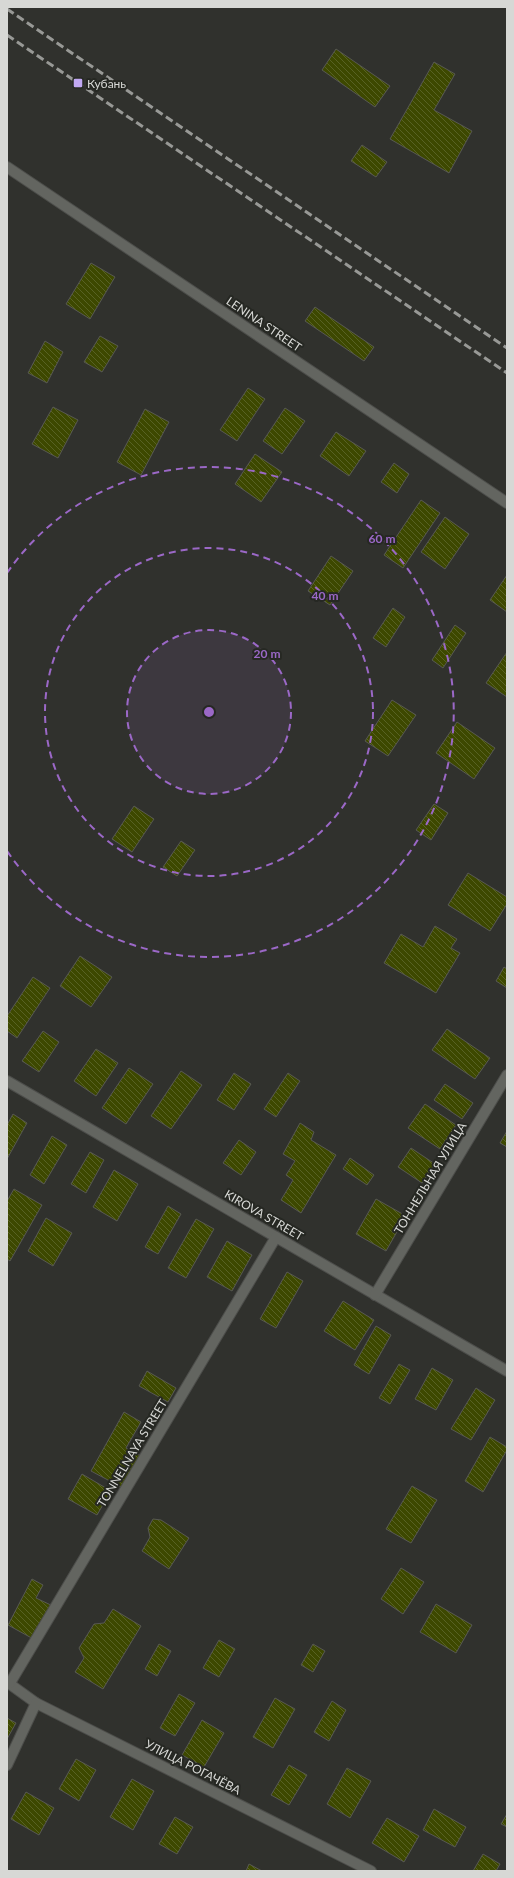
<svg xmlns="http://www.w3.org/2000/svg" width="514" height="1878" font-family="Lato,sans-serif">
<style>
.building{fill:url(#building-back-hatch);stroke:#575853}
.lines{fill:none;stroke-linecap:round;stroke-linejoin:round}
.minor-casing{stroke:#4d4e4b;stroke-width:12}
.minor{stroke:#636560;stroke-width:10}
.rail{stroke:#989996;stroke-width:3;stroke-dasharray:8 4;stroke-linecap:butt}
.ring{fill:none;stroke:#9b68c7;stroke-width:2;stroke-dasharray:7 5}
.poi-dot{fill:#c1a8f3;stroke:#262823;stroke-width:1.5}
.labels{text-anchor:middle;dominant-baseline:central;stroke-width:4;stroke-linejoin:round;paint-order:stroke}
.poi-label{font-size:12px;fill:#d7d8d5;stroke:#262823;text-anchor:start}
.street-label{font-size:12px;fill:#d7d8d5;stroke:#262823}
.centre{fill:#9b68c7;stroke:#262823;stroke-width:2}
.ring-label{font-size:12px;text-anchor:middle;font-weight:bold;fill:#9b68c7;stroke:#262823;stroke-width:4;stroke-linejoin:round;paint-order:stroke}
</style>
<defs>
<pattern id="building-back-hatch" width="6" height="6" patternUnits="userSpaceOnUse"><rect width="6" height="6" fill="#3d4800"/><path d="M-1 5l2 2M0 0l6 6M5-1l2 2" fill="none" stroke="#586224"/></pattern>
</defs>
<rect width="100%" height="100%" fill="#30312d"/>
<g class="building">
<polygon points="336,49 390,86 375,107 322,70"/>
<polygon points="434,62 455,74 434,110 472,131 449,173 390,139"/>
<polygon points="362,145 387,162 376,177 351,161"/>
<polygon points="91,263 115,277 90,319 66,304"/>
<polygon points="315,307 374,347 364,361 305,321"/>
<polygon points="100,336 118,346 102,372 84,362"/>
<polygon points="45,341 63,352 47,383 28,373"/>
<polygon points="248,388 265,399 237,441 220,430"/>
<polygon points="53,407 78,420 58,458 32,444"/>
<polygon points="285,408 305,421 282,454 263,441"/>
<polygon points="145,409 169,422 141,475 117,462"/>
<polygon points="336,432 366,451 349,476 320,456"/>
<polygon points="255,454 282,472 261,502 235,484"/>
<polygon points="394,463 409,474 397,493 381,482"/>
<polygon points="421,500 440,513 403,568 384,555"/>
<polygon points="445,517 469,534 445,569 421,552"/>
<polygon points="331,556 353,571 330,605 308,591"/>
<polygon points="507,575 507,612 490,600"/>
<polygon points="393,608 405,617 386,647 373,638"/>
<polygon points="455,625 466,633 443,668 432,660"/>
<polygon points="507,652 507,697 486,683"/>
<polygon points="392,700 416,715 388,756 365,741"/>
<polygon points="457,722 495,748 474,779 436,753"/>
<polygon points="434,804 448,813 431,840 416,830"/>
<polygon points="134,806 154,819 132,852 112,839"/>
<polygon points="181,841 195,850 177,876 163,867"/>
<polygon points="468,873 507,897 507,904 490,931 448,905"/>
<polygon points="435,926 457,939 451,948 460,953 436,993 384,963 401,934 423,947"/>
<polygon points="80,956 112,977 91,1007 60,986"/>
<polygon points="504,967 507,969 507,988 496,981"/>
<polygon points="33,977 50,988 17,1038 7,1031 7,1016"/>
<polygon points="447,1029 490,1058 475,1079 432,1050"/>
<polygon points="43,1031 59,1042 39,1072 22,1061"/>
<polygon points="96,1049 118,1063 96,1096 74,1081"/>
<polygon points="129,1068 153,1084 126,1124 102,1108"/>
<polygon points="181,1071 202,1085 171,1129 151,1116"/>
<polygon points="234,1073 251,1084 234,1110 217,1100"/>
<polygon points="288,1073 300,1081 276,1117 264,1109"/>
<polygon points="445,1084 473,1103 462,1119 434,1100"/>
<polygon points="425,1104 456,1125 440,1149 408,1128"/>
<polygon points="13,1114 27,1123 7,1159 7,1125"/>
<polygon points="300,1123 314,1132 311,1140 336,1155 301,1213 281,1200 293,1180 286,1175 295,1161 283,1154"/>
<polygon points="507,1131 507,1147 500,1143"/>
<polygon points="52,1136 67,1145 44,1184 30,1175"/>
<polygon points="239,1140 256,1152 241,1175 223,1163"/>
<polygon points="411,1148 435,1164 422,1183 398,1167"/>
<polygon points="90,1152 104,1160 86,1193 71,1184"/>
<polygon points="350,1158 374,1175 367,1185 343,1169"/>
<polygon points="114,1170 138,1184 117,1221 93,1207"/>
<polygon points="14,1189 42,1205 10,1261 7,1259 7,1201"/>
<polygon points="376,1199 406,1216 386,1251 356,1234"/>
<polygon points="168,1206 181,1214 158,1254 145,1247"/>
<polygon points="46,1218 72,1233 53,1266 28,1251"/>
<polygon points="196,1219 214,1229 186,1278 168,1268"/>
<polygon points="227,1241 252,1255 232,1291 207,1277"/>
<polygon points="287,1272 303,1281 276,1328 260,1319"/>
<polygon points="343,1301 374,1320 355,1350 324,1331"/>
<polygon points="376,1326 391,1335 369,1374 354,1365"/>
<polygon points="399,1364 410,1370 390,1404 379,1398"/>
<polygon points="432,1368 453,1380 436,1410 415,1399"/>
<polygon points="147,1371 176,1388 168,1402 139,1386"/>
<polygon points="476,1388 495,1400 471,1440 451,1429"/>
<polygon points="124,1412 141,1422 126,1448 141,1456 123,1488 91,1471"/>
<polygon points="490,1437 507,1447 507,1450 483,1492 465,1481"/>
<polygon points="82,1474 111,1491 97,1515 68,1499"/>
<polygon points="412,1486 437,1500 411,1543 386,1529"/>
<polygon points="153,1519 161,1520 189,1538 169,1569 142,1551 150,1537 148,1528"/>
<polygon points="401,1568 424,1582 403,1614 381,1599"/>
<polygon points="32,1579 43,1585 36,1598 55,1607 37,1641 8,1625"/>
<polygon points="436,1604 472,1625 456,1653 420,1632"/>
<polygon points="113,1609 141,1626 103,1689 75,1672 84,1658 79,1648 94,1624 104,1623"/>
<polygon points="219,1640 235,1649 219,1677 203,1668"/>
<polygon points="159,1644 171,1651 157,1676 145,1669"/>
<polygon points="313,1644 325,1651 313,1672 301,1665"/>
<polygon points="179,1694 195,1703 175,1736 160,1728"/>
<polygon points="275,1698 295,1709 273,1748 253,1737"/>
<polygon points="332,1701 346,1710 329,1741 314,1732"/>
<polygon points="7,1718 16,1723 7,1739"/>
<polygon points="202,1720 224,1733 204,1767 182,1755"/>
<polygon points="76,1759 96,1770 79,1801 59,1789"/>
<polygon points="289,1765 307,1775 289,1805 271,1795"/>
<polygon points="347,1768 371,1781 350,1818 327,1804"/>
<polygon points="132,1779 154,1791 133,1830 110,1817"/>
<polygon points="26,1792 54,1808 39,1835 11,1819"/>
<polygon points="434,1809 466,1827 455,1847 423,1830"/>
<polygon points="507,1814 507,1827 501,1824"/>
<polygon points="175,1817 193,1827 177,1854 159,1844"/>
<polygon points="387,1818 419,1836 404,1862 372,1843"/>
<polygon points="483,1854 500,1864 496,1871 473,1871"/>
<polygon points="249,1864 262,1871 246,1871"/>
</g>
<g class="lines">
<defs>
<g id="minor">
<polyline points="7,167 507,503"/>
<polyline points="7,1081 507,1371"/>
<polyline points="375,1295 507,1075"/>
<polyline points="7,1682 36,1703 371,1871"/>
<polyline points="10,1683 276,1237"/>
<polyline points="7,1765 36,1703"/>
</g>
</defs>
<use href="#minor" class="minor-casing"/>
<use href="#minor" class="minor"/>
<g class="rail">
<polyline points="7,9 507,348"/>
<polyline points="7,35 507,373"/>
</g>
</g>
<circle cx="209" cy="712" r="82" fill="#9b68c7" fill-opacity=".12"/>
<g class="ring">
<circle cx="209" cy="712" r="82"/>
<circle cx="209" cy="712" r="164"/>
<path d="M7 573A245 245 0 1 1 7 851"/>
</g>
<rect class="poi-dot" x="73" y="78" width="10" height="10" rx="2"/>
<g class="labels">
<g class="poi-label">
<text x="87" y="83">Кубань</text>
</g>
<g class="street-label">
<text transform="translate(264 324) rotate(34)">LENINA STREET</text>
<text transform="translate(430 1178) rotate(-59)">ТОННЕЛЬНАЯ УЛИЦА</text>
<text transform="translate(264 1215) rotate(30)">KIROVA STREET</text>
<text transform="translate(132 1453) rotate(-59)">TONNELNAYA STREET</text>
<text transform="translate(193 1767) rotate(27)">УЛИЦА РОГАЧЁВА</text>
</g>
</g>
<circle cx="209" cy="712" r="6" class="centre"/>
<g class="ring-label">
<text x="382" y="543">60 m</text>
<text x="325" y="600">40 m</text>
<text x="267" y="658">20 m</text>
</g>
<rect width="514" height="1878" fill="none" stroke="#d7d8d5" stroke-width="16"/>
</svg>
